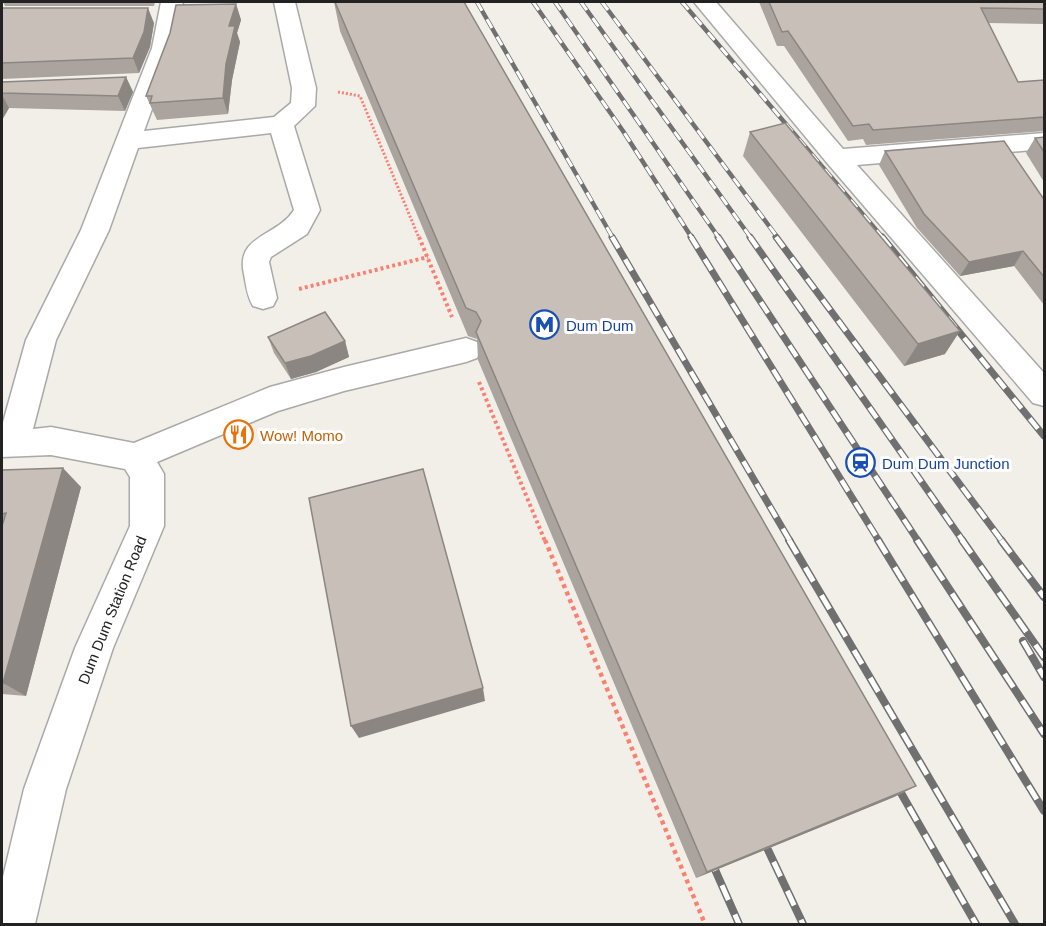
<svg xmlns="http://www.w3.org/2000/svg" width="1046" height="926" font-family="Helvetica,sans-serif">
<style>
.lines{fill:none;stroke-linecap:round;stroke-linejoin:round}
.street-casing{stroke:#a9a9a9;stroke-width:3}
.path-far2{stroke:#fa8072;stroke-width:3;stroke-dasharray:2 2;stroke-linecap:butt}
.path-far1{stroke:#fa8072;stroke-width:4;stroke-dasharray:3 3;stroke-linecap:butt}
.path{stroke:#fa8072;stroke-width:4.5;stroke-dasharray:4 4;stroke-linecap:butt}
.street{fill:#fff;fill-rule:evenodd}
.rail-far2-casing{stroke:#707070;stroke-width:4.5}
.rail-far1-casing{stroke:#707070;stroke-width:7}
.rail-casing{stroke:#707070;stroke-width:8}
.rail-far2{stroke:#fff;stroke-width:3;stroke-dasharray:10;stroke-linecap:butt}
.rail-far1{stroke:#fff;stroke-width:4.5;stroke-dasharray:13;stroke-linecap:butt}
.rail{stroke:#fff;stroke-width:5;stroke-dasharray:16;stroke-linecap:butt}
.wall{fill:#aba49e}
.shaded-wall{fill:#8b8681}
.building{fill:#c7bfb8;stroke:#8b8681;stroke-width:1.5}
.labels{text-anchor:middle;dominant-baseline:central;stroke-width:6;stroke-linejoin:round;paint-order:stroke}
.transit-label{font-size:15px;fill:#164399;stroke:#fff;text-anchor:start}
.food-label{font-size:15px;fill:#c56008;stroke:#fff;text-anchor:start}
.street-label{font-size:15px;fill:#222;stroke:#fff}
</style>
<rect width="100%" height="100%" fill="#f2efe9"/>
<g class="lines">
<defs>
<g id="street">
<path d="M161 2H183L174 48 144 131 274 117 291 103 292 88 274 2H295L316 88 315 106 294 126 320 210 307 234 271 257 269 262 277 298 273 306 263 309 253 306C247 296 246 285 244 274 235 235 277 237 294 210L271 133 138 148 109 230 56 340 33 429 51 427 134 443 270 387 344 367 466 338 477 342 481 350 477 358 466 362 344 391 278 411 157 462 164 474V526L113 648 66 789 35 924H2V881L24 789 75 648 130 526V477L125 469 51 455 2 457V426L26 340 81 230 152 48Z"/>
<polygon points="694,2 716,2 843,149 1044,133 1044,149 857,165 1044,373 1044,406 1033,403 828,164"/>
</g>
</defs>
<use href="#street" class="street-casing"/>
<polyline class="path-far2" points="338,92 360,96 419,238"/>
<g class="path-far1">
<polyline points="419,237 452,317"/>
<polyline points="299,289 428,257"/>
<polyline points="479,382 545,541"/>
</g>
<polyline class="path" points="545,540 705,924"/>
<use href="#street" class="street"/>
<defs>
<g id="rail-far2">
<polyline points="477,2 613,238"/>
<polyline points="533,2 623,131 692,238"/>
<polyline points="555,2 719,238"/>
<polyline points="581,2 751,238"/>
<polyline points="602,2 778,238"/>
<polyline points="682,2 883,238"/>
</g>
<g id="rail-far1">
<polyline points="612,237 790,541"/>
<polyline points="691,237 879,541"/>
<polyline points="718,237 918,541"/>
<polyline points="750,237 963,541"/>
<polyline points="776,237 1002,541"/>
<polyline points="882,237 1044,436"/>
</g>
<g id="rail">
<polyline points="789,540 1015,924"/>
<polyline points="878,540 1044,811"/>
<polyline points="917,540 1044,734"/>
<polyline points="962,540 1044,657"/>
<polyline points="1001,540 1044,597"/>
<polyline points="1023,641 1044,677"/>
<polyline points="893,779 976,924"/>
<polyline points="760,833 803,924"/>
<polyline points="709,856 739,924"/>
</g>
</defs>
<use href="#rail-far2" class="rail-far2-casing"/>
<use href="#rail-far1" class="rail-far1-casing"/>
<use href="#rail" class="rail-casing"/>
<use href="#rail-far2" class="rail-far2"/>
<use href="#rail-far1" class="rail-far1"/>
<use href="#rail" class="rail"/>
</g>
<g class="wall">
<polygon points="3,2 155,2 154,6 5,6"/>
<polygon points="334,2 916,786 894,797 696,878 478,360 477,339 468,336 340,31"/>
<polygon points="759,2 1044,2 1044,24 988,23 1018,82 1044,80 1044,131 866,145 863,139 848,141 784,46 777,46"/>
<polygon points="236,4 241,20 237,33 240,42 232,80 228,114 157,120 146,96"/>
<polygon points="2,8 154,23 150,47 139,73 2,79"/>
<polygon points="126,77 133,92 125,111 9,108 2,120 2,82"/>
<polygon points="750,132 945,354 904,366 743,156"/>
<polygon points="1044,137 1044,182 1026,153 1035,138"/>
<polygon points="885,151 1044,198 1044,305 1014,266 960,276 917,228 879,165"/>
<polygon points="268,337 345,341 349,357 316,372 291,379 274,353"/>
<polygon points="2,470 81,487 26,696 2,694"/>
</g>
<g class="shaded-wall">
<polygon points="236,4 241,20 237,33 240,42 232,80 228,114 223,98 229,26"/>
<polygon points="148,8 154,23 150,47 139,73 133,58"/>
<polygon points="126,77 133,92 125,111 118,96"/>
<polygon points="2,95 9,108 2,120"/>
<polygon points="1023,251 1014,266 960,276 969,262"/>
<polygon points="960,331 945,354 904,366 918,344"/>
<polygon points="345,341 349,357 316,372 291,379 285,363"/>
<polygon points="63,468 81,487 26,696 3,683"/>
<polygon points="483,688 485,701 359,738 351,726"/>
<polygon points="916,786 894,797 696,878 707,872"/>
</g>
<g class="building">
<polygon points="335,2 464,2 916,786 707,872 476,332 481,321 476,312 466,308"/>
<polygon points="769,2 1044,2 1044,9 981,8 1018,82 1044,80 1044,117 873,130 869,124 853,126 788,31 782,32"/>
<polygon points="236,4 229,26 235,26 226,64 223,98 150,103 152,96 146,96 170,33 176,5"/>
<polygon points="2,8 148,8 144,32 133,58 2,63"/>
<polygon points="126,77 118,96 2,93 2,82"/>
<polygon points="785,123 960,331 918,344 750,132"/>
<polygon points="1044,137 1044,152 1035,138"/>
<polygon points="1004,141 1043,198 1044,198 1044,277 1023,251 969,262 924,214 885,151"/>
<polygon points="325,312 345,341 311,356 285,363 268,337"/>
<polygon points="63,468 3,683 2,683 2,526 6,513 2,514 2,470"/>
<polygon points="423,469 483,688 351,726 309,498"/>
</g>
<defs>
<symbol id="metro-ring" viewBox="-11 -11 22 22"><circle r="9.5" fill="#fff" stroke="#1a4fb4" stroke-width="1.5"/><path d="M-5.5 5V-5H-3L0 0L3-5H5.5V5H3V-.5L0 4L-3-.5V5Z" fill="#1a4fb4"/></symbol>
<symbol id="restaurant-ring" viewBox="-11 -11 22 22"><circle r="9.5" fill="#fff" stroke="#e8710a" stroke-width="1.5"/><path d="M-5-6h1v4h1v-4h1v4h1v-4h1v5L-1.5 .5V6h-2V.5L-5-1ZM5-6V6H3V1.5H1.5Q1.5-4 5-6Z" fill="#e8710a"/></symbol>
<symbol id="station-ring" viewBox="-11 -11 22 22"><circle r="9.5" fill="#fff" stroke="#1a4fb4" stroke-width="1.5"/><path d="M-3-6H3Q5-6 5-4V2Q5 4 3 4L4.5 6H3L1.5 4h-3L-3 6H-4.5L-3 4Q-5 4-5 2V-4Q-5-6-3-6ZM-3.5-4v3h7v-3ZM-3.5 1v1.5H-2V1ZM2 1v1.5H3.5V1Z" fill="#1a4fb4"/></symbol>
</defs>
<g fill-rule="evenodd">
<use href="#metro-ring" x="528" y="308" width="33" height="33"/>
<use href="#restaurant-ring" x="222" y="418" width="33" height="33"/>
<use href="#station-ring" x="844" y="446" width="33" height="33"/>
</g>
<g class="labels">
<g class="transit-label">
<text x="566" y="325">Dum Dum</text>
<text x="882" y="463">Dum Dum Junction</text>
</g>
<g class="food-label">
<text x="260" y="435">Wow! Momo</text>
</g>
<g class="street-label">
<text transform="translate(112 610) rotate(-68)">Dum Dum Station Road</text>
</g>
</g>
<rect width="1046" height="926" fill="none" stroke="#222222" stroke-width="6"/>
</svg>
